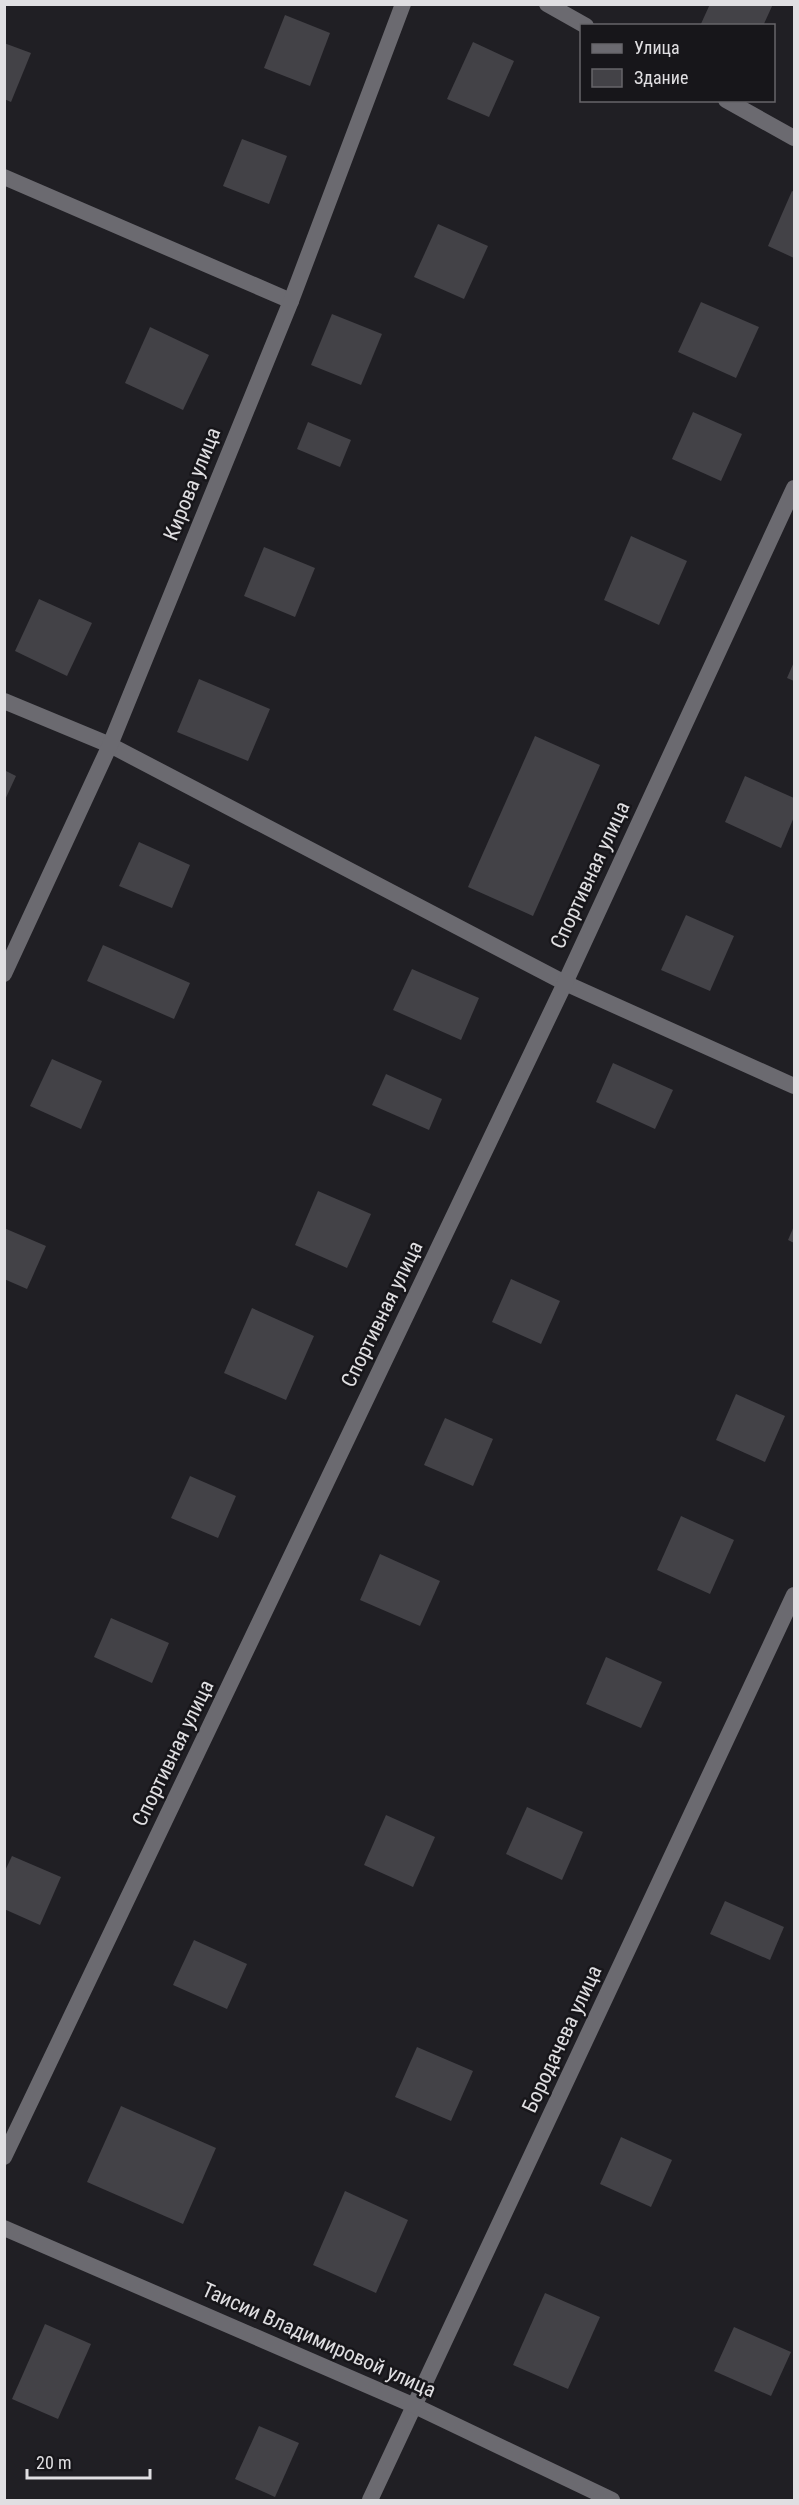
<svg xmlns="http://www.w3.org/2000/svg" width="799" height="2505" font-family="'Roboto Condensed',sans-serif">
<style>
.building{fill:#434247}
.lines{fill:none;stroke-linecap:round;stroke-linejoin:round}
.minor{stroke:#6b6a70;stroke-width:16}
.tertiary{stroke:#6b6a70;stroke-width:16}
.labels{text-anchor:middle;dominant-baseline:central;stroke-width:5;stroke-linejoin:round;paint-order:stroke}
.street-label{font-size:21px;fill:#e0dfe2;stroke:#17161a}
</style>
<rect width="100%" height="100%" fill="#201f24"/>
<g class="building">
<polygon points="710,4 773,4 763,26 700,26"/>
<polygon points="285,15 330,33 310,86 264,68"/>
<polygon points="473,42 514,61 489,117 447,99"/>
<polygon points="4,43 31,53 11,102 4,99"/>
<polygon points="242,139 287,156 269,204 223,186"/>
<polygon points="792,191 794,192 794,258 768,246"/>
<polygon points="438,224 488,246 464,299 414,277"/>
<polygon points="701,302 759,327 736,378 678,352"/>
<polygon points="332,314 382,334 361,385 311,365"/>
<polygon points="150,327 209,355 183,410 125,383"/>
<polygon points="693,412 742,434 721,481 672,459"/>
<polygon points="308,422 351,440 340,467 297,449"/>
<polygon points="631,536 687,561 659,625 604,600"/>
<polygon points="264,547 315,568 295,617 244,596"/>
<polygon points="39,599 92,623 67,676 15,651"/>
<polygon points="794,662 794,681 787,678"/>
<polygon points="199,679 270,709 248,761 177,732"/>
<polygon points="535,736 600,765 533,916 468,887"/>
<polygon points="4,770 16,776 4,802"/>
<polygon points="745,776 794,798 794,817 781,848 725,822"/>
<polygon points="139,842 190,865 172,908 119,886"/>
<polygon points="686,915 734,936 710,991 661,970"/>
<polygon points="103,945 190,983 174,1019 87,981"/>
<polygon points="412,969 479,998 461,1040 393,1010"/>
<polygon points="52,1059 102,1081 81,1129 30,1106"/>
<polygon points="613,1063 673,1090 655,1129 596,1102"/>
<polygon points="386,1074 442,1099 429,1130 372,1105"/>
<polygon points="318,1191 371,1214 347,1268 295,1245"/>
<polygon points="794,1226 794,1243 788,1240"/>
<polygon points="4,1228 46,1246 27,1289 4,1279"/>
<polygon points="511,1279 560,1301 541,1344 492,1322"/>
<polygon points="252,1308 314,1336 286,1400 224,1373"/>
<polygon points="736,1394 785,1416 765,1462 716,1440"/>
<polygon points="445,1418 493,1439 473,1486 424,1465"/>
<polygon points="190,1476 236,1496 218,1538 171,1518"/>
<polygon points="681,1516 734,1540 710,1594 657,1570"/>
<polygon points="380,1554 440,1581 420,1626 360,1600"/>
<polygon points="111,1618 169,1643 152,1683 94,1657"/>
<polygon points="606,1657 662,1682 641,1728 586,1704"/>
<polygon points="527,1807 583,1832 562,1880 506,1854"/>
<polygon points="386,1815 435,1837 413,1887 364,1865"/>
<polygon points="12,1856 61,1877 40,1925 4,1909 4,1873"/>
<polygon points="725,1901 784,1927 770,1960 710,1934"/>
<polygon points="194,1940 247,1964 227,2009 173,1985"/>
<polygon points="417,2047 473,2071 451,2121 395,2097"/>
<polygon points="121,2106 216,2148 183,2224 87,2182"/>
<polygon points="621,2137 672,2160 651,2207 600,2184"/>
<polygon points="345,2191 408,2220 376,2293 313,2265"/>
<polygon points="545,2293 600,2317 568,2389 513,2365"/>
<polygon points="45,2324 91,2344 58,2419 12,2399"/>
<polygon points="734,2327 791,2352 771,2396 714,2371"/>
<polygon points="259,2426 299,2443 275,2497 235,2479"/>
</g>
<g class="lines">
<g class="minor">
<polyline points="547,4 586,26"/>
<polyline points="726,100 794,138"/>
<polyline points="4,177 291,301"/>
<polyline points="4,701 110,745 565,983 794,1086"/>
<polyline points="4,974 110,745 291,301 403,4"/>
<polyline points="4,2157 565,983 794,488"/>
<polyline points="370,2500 794,1595"/>
</g>
<polyline class="tertiary" points="4,2228 415,2406 612,2500"/>
</g>
<g class="labels">
<g class="street-label">
<text transform="translate(192 484) rotate(-68)">Кирова улица</text>
<text transform="translate(590 875) rotate(-65)">Спортивная улица</text>
<text transform="translate(382 1314) rotate(-64)">Спортивная улица</text>
<text transform="translate(173 1753) rotate(-64)">Спортивная улица</text>
<text transform="translate(562 2039) rotate(-65)">Бородачева улица</text>
<text transform="translate(319 2340) rotate(24)">Таисии Владимировой улица</text>
</g>
</g>
<rect width="799" height="2505" fill="none" stroke="#e0dfe2" stroke-width="12"/>
<rect x="580" y="24" width="195" height="78" fill="#17161a" stroke="#67666a" stroke-width="1.5"/>
<rect x="592" y="44" width="30" height="9" fill="#6b6a70" stroke="#67666a" stroke-width="1.5"/>
<text x="634" y="54" font-size="18" fill="#e0dfe2">Улица</text>
<rect x="592" y="69" width="30" height="18" fill="#434247" stroke="#67666a" stroke-width="1.5"/>
<text x="634" y="84" font-size="18" fill="#e0dfe2">Здание</text>
<path d="M27 2469v9h123v-9" fill="none" stroke="#e0dfe2" stroke-width="3"/>
<text x="36" y="2469" font-size="18" fill="#e0dfe2" stroke="#17161a" stroke-width="4.5" paint-order="stroke">20 m</text>
</svg>
